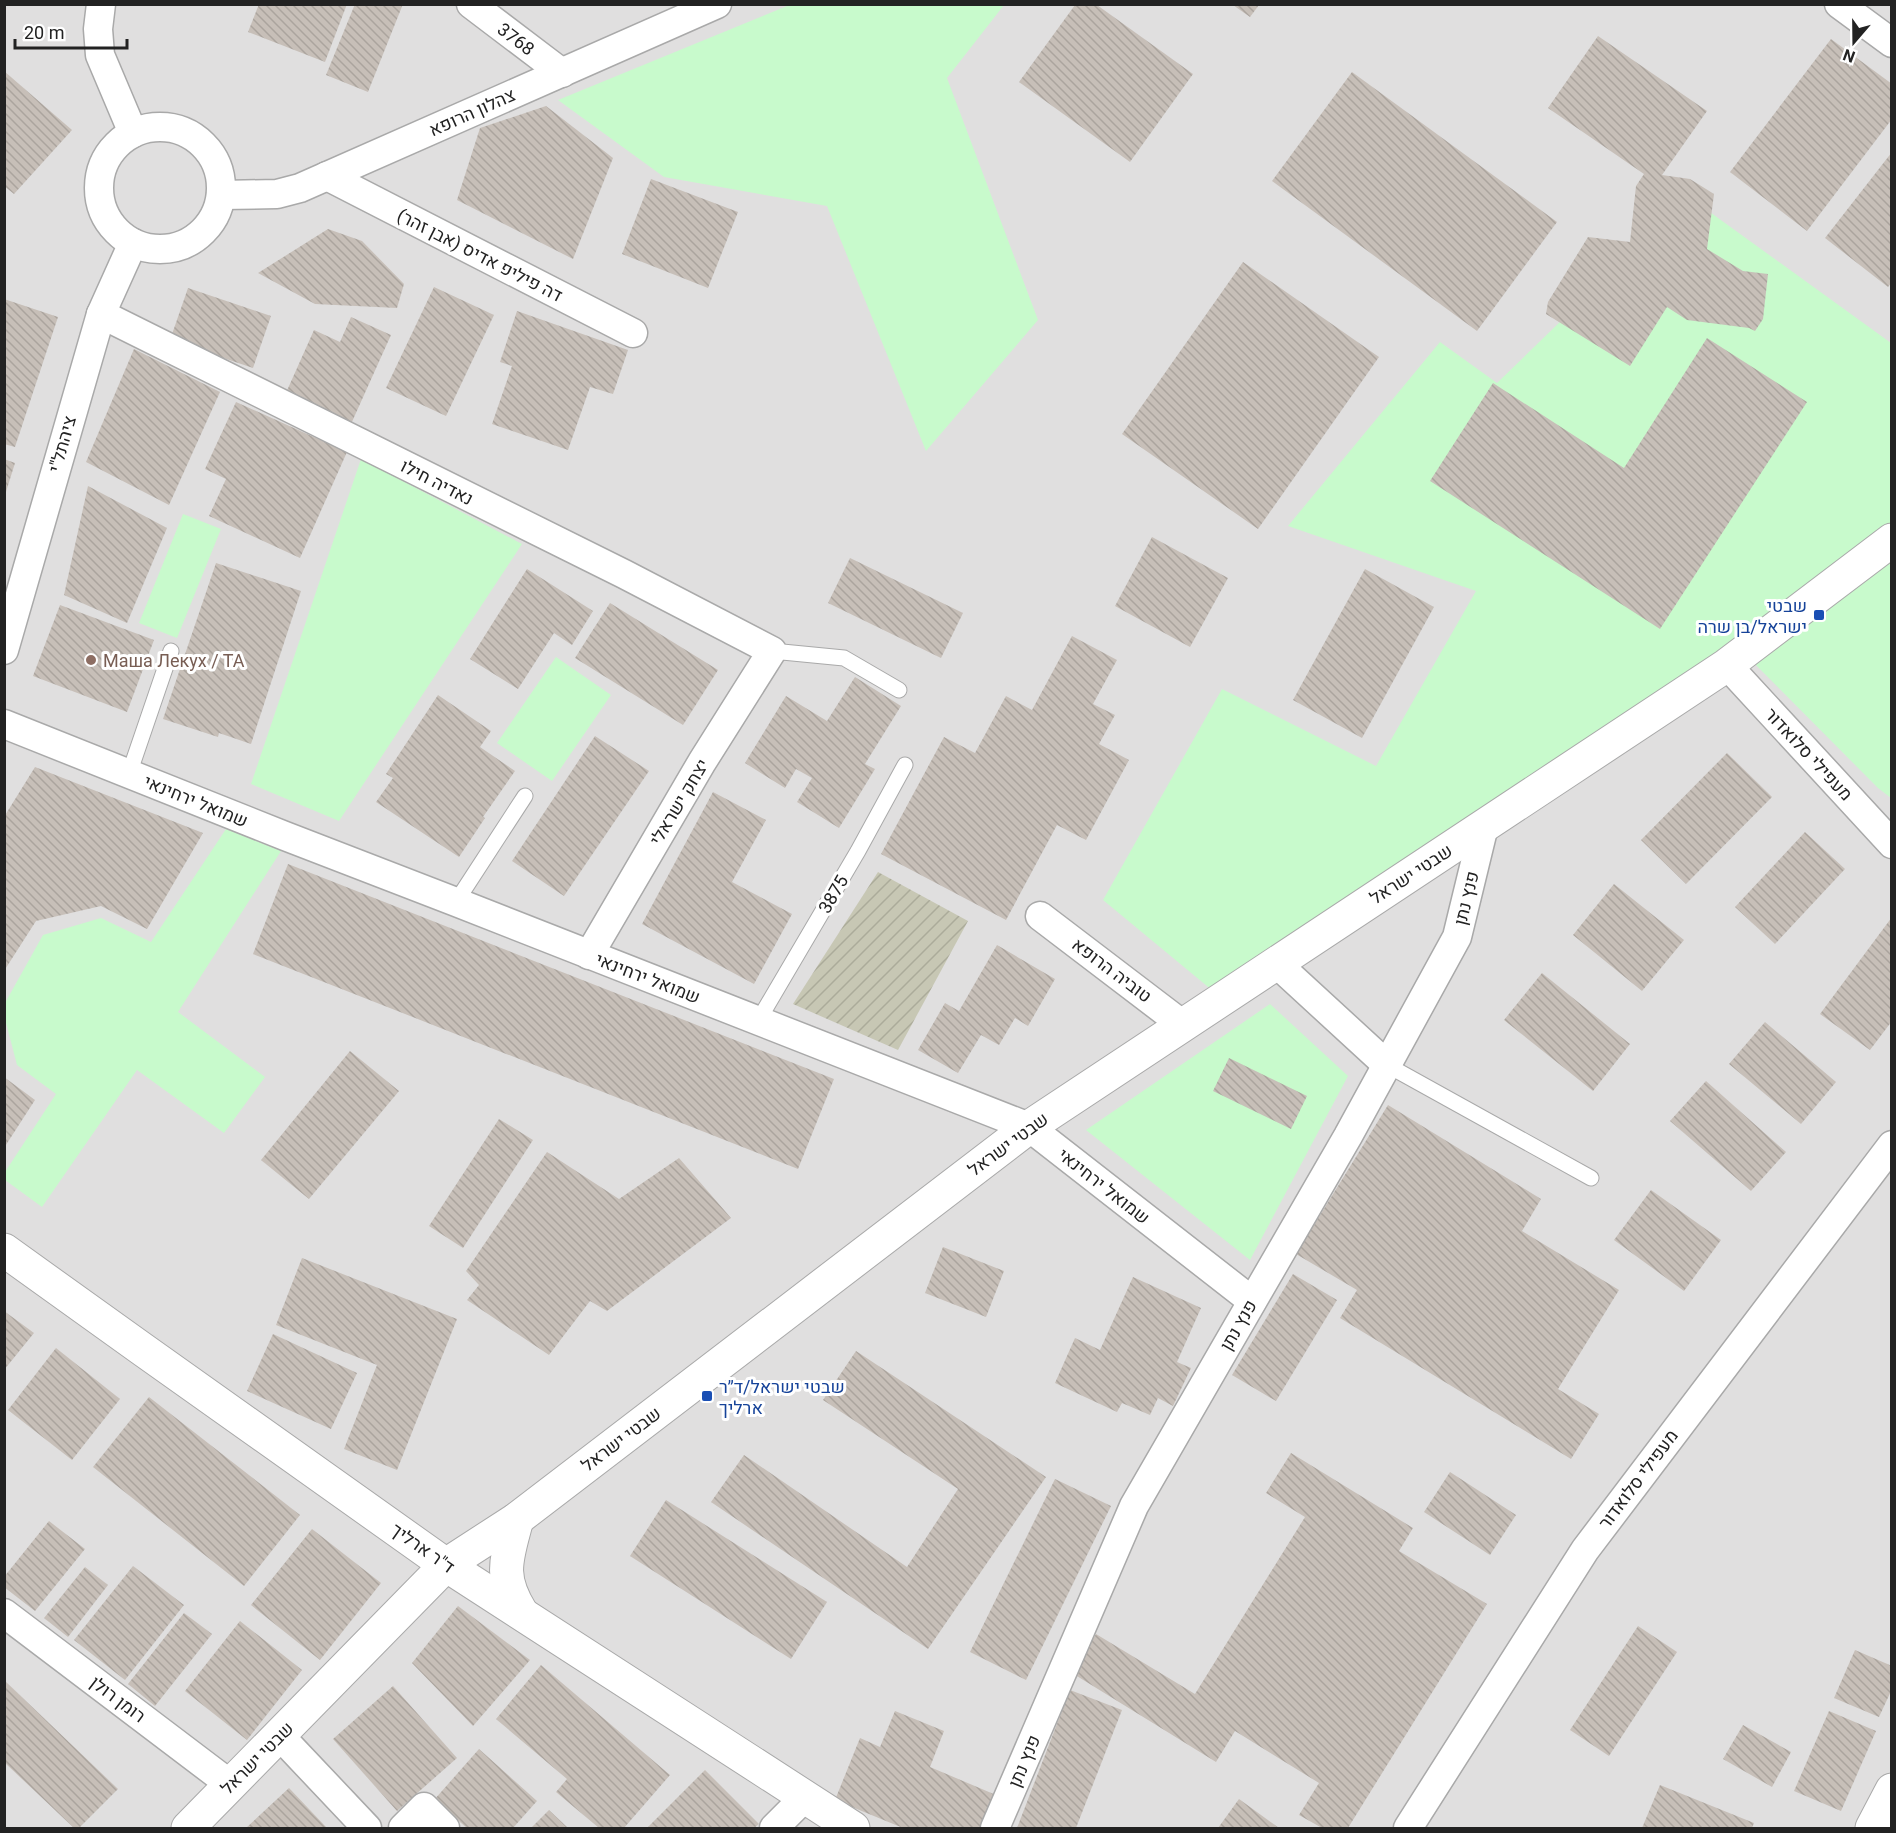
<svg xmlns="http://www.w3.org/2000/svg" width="1896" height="1833" font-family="Roboto,Heebo,sans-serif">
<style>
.residential{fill:#e0dfdf}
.construction{fill:url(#construction-furrows)}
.park{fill:#c8facc}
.building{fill:url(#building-back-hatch)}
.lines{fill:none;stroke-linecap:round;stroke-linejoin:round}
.service-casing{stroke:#a9a9a9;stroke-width:17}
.minor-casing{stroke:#a9a9a9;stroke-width:31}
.tertiary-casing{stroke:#a9a9a9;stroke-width:35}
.service{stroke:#fff;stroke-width:15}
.minor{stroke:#fff;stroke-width:28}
.tertiary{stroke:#fff;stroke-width:33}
.transit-dot{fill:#1a4fb4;stroke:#fff;stroke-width:2}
.education-dot{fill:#8d6e63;stroke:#fff;stroke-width:2}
.labels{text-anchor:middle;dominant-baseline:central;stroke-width:6;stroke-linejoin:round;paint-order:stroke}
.street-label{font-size:18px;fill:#222;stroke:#fff}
.transit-label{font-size:18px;fill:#164399;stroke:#fff;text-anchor:end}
.education-label{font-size:18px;fill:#785e54;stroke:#fff;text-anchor:start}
</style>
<defs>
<pattern id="construction-furrows" width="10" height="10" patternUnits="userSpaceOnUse" patternTransform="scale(1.5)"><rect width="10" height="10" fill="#c7c7b4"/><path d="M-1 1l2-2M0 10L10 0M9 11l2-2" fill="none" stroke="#abab9a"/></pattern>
<pattern id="building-back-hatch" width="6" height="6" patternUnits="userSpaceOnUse" patternTransform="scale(1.5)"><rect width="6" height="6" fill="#c7bfb8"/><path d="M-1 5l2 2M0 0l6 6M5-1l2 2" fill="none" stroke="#aba49e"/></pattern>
</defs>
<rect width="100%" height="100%" fill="#f2efe9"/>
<rect class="residential" x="5" y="5" width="1886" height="1823"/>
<polygon class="construction" points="878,872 968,921 898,1050 793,1004"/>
<g class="park">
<polygon points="792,4 1004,5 947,78 1038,320 926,451 827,206 664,177 558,100"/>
<polygon points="1689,197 1891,343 1891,798 1878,788 1734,643 1213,991 1103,900 1222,689 1376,766 1476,591 1288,526 1440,342 1497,383"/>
<polygon points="361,459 522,544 339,821 251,784"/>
<polygon points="183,514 221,529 177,638 139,623"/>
<polygon points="556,657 611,695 552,781 497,743"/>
<polygon points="226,829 281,851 178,1012 265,1077 224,1133 137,1070 42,1207 5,1180 5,1172 56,1094 17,1065 5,1019 5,1003 43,935 101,918 151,942"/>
<polygon points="1270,1004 1348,1076 1250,1260 1086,1130"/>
</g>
<g class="building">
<polygon points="259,4 347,4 325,62 248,32"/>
<polygon points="355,4 403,4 368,92 326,75"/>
<polygon points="1075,5 1097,5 1193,74 1130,162 1019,82"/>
<polygon points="1233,5 1259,5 1250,17"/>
<polygon points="1598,36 1707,111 1662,175 1690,179 1714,194 1707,249 1743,271 1768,274 1763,319 1755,331 1749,328 1687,320 1667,307 1630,366 1546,314 1548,302 1588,237 1630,242 1636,186 1644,174 1548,108"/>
<polygon points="1831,39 1892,84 1892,119 1807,231 1730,172"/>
<polygon points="4,71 72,130 14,194 4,186"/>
<polygon points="1352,72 1557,222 1477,331 1272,181"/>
<polygon points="546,106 613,158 573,259 457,200 480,128"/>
<polygon points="1892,152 1892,282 1888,287 1825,238"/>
<polygon points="651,179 738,212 708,288 622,254"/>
<polygon points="328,229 362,241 404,284 397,308 315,304 258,273"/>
<polygon points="1243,262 1379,357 1258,529 1122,434"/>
<polygon points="434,287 494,315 446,416 386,388"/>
<polygon points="188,288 271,316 253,368 170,340"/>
<polygon points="4,299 58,317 15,447 4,444"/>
<polygon points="517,311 628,350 613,394 590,387 568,450 492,424 512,366 500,362"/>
<polygon points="351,317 391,335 351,424 285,395 314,330 340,342"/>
<polygon points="1707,338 1807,402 1660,629 1430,481 1493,383 1624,468"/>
<polygon points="134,349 220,392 169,505 86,462"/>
<polygon points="236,402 347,452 300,558 209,516 226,479 205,469"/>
<polygon points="4,459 15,463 5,495 4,494"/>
<polygon points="88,486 167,528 127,623 64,595"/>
<polygon points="1152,537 1228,578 1190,647 1115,606"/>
<polygon points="850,558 963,613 941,658 828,603"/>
<polygon points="216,563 301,591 251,744 219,733 218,737 163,719"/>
<polygon points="527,569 593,611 572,645 554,633 518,689 470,659"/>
<polygon points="1365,569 1434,607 1362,738 1293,700"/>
<polygon points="610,603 718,670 683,725 575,658"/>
<polygon points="60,605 154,640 127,712 33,676"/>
<polygon points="1072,636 1117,660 1093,704 1115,715 1099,744 1129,760 1086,840 1057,825 1006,920 881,854 944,737 975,753 1006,696 1032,710"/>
<polygon points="855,677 901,706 865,764 875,769 839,828 797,802 812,778 796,769 785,788 745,763 786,696 827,721"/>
<polygon points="438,695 491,731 480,747 515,771 483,817 485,818 459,857 376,802 393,778 386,774"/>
<polygon points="595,736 649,771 564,896 512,861"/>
<polygon points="1727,753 1772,797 1686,884 1641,840"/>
<polygon points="35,767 203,833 147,929 101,906 36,921 4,971 4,817"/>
<polygon points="713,792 766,820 732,882 792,914 754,984 642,924"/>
<polygon points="1805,832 1845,869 1775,944 1735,907"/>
<polygon points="288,864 834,1079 798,1169 253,954"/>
<polygon points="1614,884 1684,940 1642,991 1573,935"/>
<polygon points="1892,917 1892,1021 1870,1050 1820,1014"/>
<polygon points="997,945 1055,979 1028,1026 1015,1018 999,1045 981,1035 958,1073 918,1050 945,1003 959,1011"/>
<polygon points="1542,973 1630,1044 1593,1091 1504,1020"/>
<polygon points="1765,1022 1836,1082 1801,1124 1729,1064"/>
<polygon points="350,1051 399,1091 309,1199 261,1160"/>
<polygon points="1229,1058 1307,1096 1291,1129 1213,1091"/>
<polygon points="4,1077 35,1100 4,1148"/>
<polygon points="1706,1081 1786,1152 1751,1191 1670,1121"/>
<polygon points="1388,1105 1541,1199 1522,1231 1619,1290 1558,1389 1599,1414 1571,1459 1340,1318 1357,1290 1296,1254"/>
<polygon points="499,1119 533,1140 463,1248 429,1226"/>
<polygon points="547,1152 619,1199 679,1158 731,1218 607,1311 590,1301 549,1355 467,1300 479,1285 466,1271"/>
<polygon points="1651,1190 1721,1240 1684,1291 1614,1240"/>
<polygon points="943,1247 1004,1271 986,1317 925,1293"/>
<polygon points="302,1258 457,1319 397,1470 344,1449 377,1365 276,1325"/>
<polygon points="1293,1274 1337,1300 1276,1401 1232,1375"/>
<polygon points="1133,1277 1201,1308 1177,1362 1191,1368 1173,1406 1158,1398 1150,1415 1122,1403 1117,1412 1055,1383 1075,1338 1100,1350"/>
<polygon points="4,1311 34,1333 4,1370"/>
<polygon points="273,1334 357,1373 331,1429 247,1391"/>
<polygon points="56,1348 120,1399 72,1460 8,1410"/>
<polygon points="856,1351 1046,1477 928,1649 711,1502 744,1455 907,1567 958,1489 823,1400"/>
<polygon points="149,1397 300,1515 244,1586 93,1467"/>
<polygon points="1291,1453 1413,1528 1399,1551 1487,1604 1348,1828 1322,1828 1299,1815 1319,1783 1235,1731 1216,1762 1072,1673 1096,1634 1195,1694 1305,1517 1266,1493"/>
<polygon points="1450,1472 1516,1515 1490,1555 1424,1512"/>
<polygon points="1055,1479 1111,1506 1026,1680 970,1652"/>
<polygon points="666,1500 827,1602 791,1659 630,1556"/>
<polygon points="49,1521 85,1549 35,1611 4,1587 4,1577"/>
<polygon points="312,1529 381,1583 320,1660 251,1605"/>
<polygon points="133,1566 184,1605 125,1680 74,1640"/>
<polygon points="85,1567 108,1585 68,1637 44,1618"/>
<polygon points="458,1606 530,1660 473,1726 412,1663"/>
<polygon points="184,1613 212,1634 155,1706 128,1684"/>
<polygon points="240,1621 302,1670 247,1740 185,1691"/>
<polygon points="1638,1626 1677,1652 1609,1756 1570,1730"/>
<polygon points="1855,1650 1892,1666 1892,1689 1879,1717 1834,1698"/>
<polygon points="541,1665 670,1775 624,1828 599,1828 556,1792 567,1779 496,1719"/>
<polygon points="4,1680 118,1789 79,1828 74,1828 4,1762"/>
<polygon points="393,1686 457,1758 397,1811 333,1739"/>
<polygon points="1070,1690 1122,1710 1076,1828 1017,1828"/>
<polygon points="895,1711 944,1731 930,1767 996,1795 983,1828 903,1828 835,1800 860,1738 880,1747"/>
<polygon points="1829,1711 1876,1731 1841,1811 1794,1791"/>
<polygon points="1743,1725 1791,1752 1772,1787 1723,1759"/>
<polygon points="479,1749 537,1801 513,1828 467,1828 434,1800"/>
<polygon points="705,1770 759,1824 754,1828 647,1828"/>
<polygon points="1660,1785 1754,1823 1752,1828 1642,1828"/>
<polygon points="289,1788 327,1828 246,1828"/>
<polygon points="1239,1799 1279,1828 1218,1828"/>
<polygon points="549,1810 568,1828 531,1828"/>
</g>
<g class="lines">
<defs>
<g id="service">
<polyline points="772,651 844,658 899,690"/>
<polyline points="129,774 171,651"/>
<polyline points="456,902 525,796"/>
<polyline points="758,1021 858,851 905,765"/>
<polyline points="1387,1065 1591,1178"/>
</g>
<g id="minor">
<polyline points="101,4 98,29 100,55 133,133"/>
<path id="s1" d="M471 4 562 73"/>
<polyline points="1839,4 1892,43"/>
<circle cx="160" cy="188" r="61"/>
<polyline points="327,176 633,333"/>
<polyline points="221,195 277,194 300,188 717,4"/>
<polyline points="101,314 624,574 772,651 702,762 589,955"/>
<polyline points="4,650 101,314 133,243"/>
<polyline points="1727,665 1892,844"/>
<polyline points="4,724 285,836 456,902 1029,1127 1252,1301"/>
<polyline points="1040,916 1183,1025"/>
<polyline points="1276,963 1387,1065"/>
<polyline points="4,1613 231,1785"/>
<polyline points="280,1736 367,1828"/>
<polyline points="403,1828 424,1807 445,1828"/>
<polyline points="774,1828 805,1797"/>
<polyline points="995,1828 1134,1506 1348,1136 1457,937 1484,826"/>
<polyline points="1408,1828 1585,1550 1892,1145"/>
</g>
<g id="tertiary">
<polyline points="4,1250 142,1349 446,1565 853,1828"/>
<path d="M517 1519C507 1558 498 1575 521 1612"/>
<polyline points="188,1828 446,1565 517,1519 1029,1127 1727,665 1892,540"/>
<polyline points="1872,1828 1892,1790"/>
</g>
</defs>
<use href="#service" class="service-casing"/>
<use href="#minor" class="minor-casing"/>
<use href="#tertiary" class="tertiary-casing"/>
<use href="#service" class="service"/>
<use href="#minor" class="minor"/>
<use href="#tertiary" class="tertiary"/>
</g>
<g class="transit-dot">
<rect x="1813" y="609" width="12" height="12" rx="3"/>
<rect x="701" y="1390" width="12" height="12" rx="3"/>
</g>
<circle class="education-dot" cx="91" cy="660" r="6"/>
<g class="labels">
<g class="street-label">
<text stroke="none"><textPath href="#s1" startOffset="57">3768</textPath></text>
<text transform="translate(472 112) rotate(-24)">צהלון הרופא</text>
<text transform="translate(480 255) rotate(27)">דה פיליפ אדיס (אבן זהר)</text>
<text transform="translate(62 444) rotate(-74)">ציהתל"י</text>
<text transform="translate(437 482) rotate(27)">נאדיה חילו</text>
<text transform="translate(1809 754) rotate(47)">מעפילי סלואדור</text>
<text transform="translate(196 801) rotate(22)">שמואל ירחינאי</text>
<text transform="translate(679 802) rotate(-59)">יצחק ישראלי</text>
<text transform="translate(1411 874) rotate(-33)">שבטי ישראל</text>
<text transform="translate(833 894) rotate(-60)">3875</text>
<text transform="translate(1466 898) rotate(-76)">פנץ נתן</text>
<text transform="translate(1112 970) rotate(37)">טוביה הרופא</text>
<text transform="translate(648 978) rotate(21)">שמואל ירחינאי</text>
<text transform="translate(1008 1144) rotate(-36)">שבטי ישראל</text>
<text transform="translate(1104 1186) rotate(38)">שמואל ירחינאי</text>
<text transform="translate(1238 1325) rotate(-60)">פנץ נתן</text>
<text transform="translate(621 1439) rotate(-37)">שבטי ישראל</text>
<text transform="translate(1638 1479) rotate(-53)">מעפילי סלואדור</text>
<text transform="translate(423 1548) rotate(35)">ד"ר ארליך</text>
<text transform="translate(118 1699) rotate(37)">רומן רולן</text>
<text transform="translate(257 1758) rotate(-45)">שבטי ישראל</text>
<text transform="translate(1024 1761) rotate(-67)">פנץ נתן</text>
</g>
<g class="transit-label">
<text x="1807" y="605">שבטי<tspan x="1807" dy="21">ישראל/בן שרה</tspan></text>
<text x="719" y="1386" text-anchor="start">שבטי ישראל/ד״ר<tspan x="719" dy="21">ארליך</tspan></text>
</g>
<g class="education-label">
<text x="103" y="660">Маша Лекух / ТА</text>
</g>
</g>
<rect width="1896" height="1833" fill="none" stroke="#222222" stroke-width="12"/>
<g transform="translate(1854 42) rotate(200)" stroke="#ffffff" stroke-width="4.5" paint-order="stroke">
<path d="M0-4.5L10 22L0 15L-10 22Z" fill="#222222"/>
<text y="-9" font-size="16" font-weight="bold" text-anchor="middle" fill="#222222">N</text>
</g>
<path d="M15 39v9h112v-9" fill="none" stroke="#222222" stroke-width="3"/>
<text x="24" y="39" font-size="18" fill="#222222" stroke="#ffffff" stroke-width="4.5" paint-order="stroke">20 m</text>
</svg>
